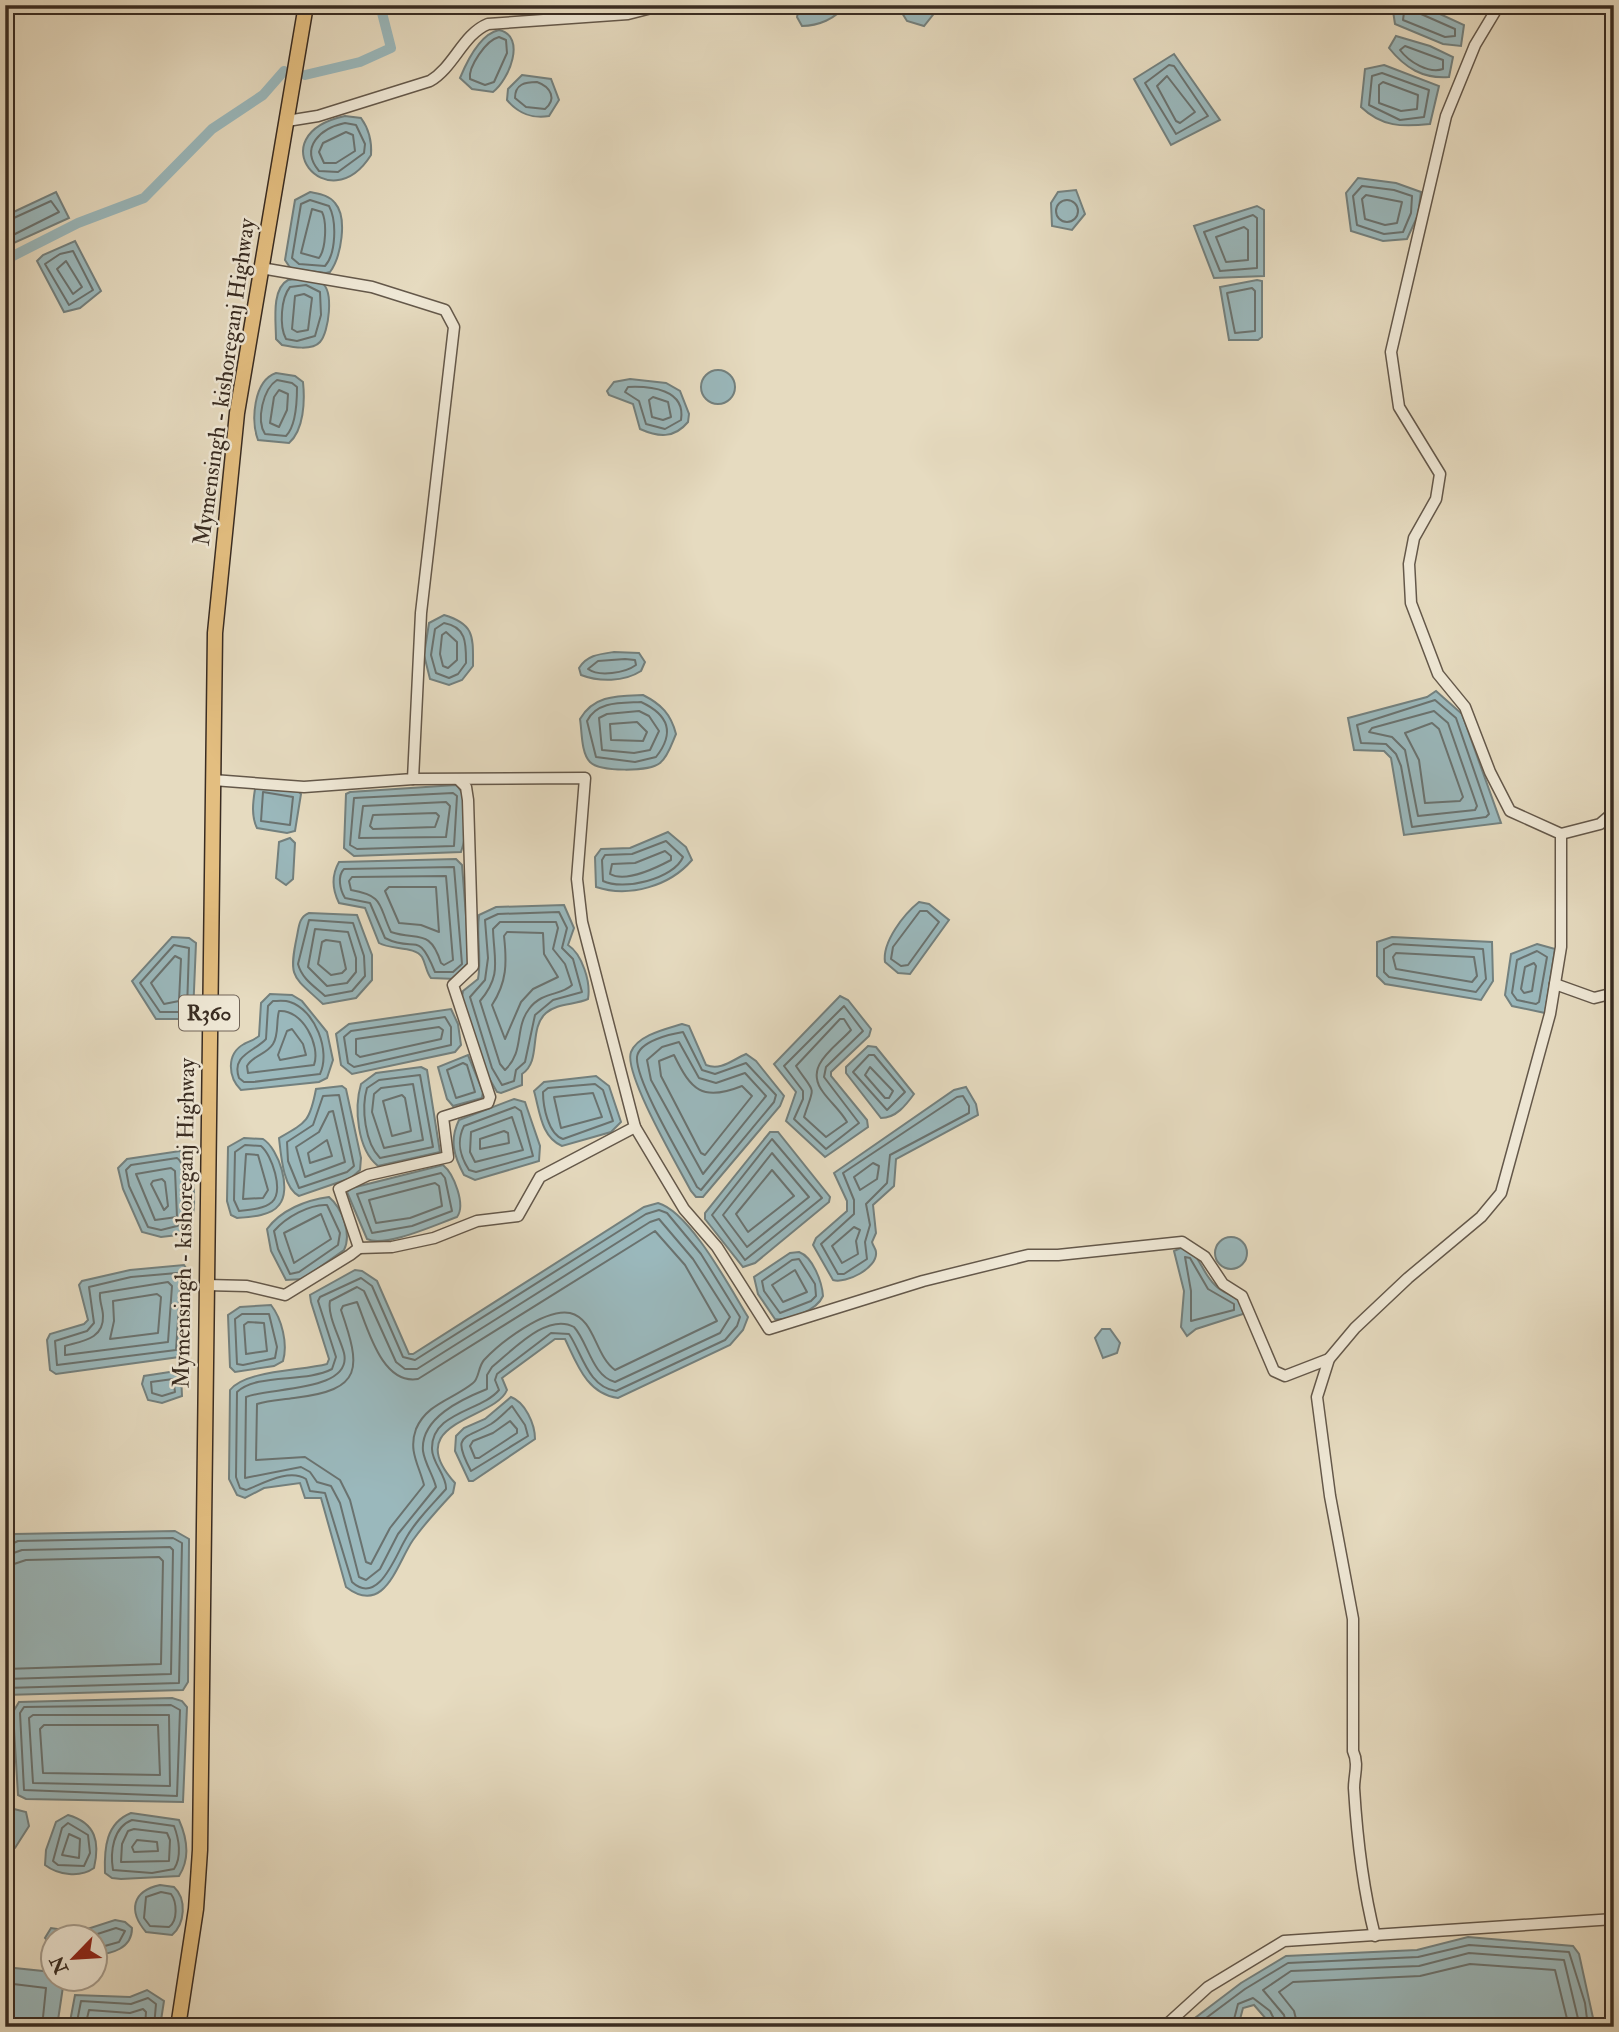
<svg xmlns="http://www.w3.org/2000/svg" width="1619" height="2032" font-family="'IM FELL Double Pica',serif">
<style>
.water{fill:#9ab8bc;stroke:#73807e;stroke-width:2}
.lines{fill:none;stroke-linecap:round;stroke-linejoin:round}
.shore{stroke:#6a726f;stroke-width:2}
.canal{stroke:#9ab8bc;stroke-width:10}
.minor-casing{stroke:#64584a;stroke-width:13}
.major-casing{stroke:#392c22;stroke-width:17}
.minor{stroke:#efe8d6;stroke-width:10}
.major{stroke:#e3be80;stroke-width:14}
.labels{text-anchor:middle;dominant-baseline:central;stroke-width:5;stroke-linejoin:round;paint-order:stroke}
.shield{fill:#efe8d6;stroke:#706458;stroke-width:2}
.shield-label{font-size:21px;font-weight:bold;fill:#392c22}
.street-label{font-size:23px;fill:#392c22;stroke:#efe8d6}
</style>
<rect width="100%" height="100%" fill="#e6dbc0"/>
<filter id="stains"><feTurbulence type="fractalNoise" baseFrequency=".00286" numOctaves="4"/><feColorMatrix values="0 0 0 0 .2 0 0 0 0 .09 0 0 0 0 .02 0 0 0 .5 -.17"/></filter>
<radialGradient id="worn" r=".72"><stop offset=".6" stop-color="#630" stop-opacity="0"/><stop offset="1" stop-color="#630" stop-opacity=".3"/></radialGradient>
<g class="water">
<path d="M808 5H844C837 19 817 26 802 26L797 17 799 8Z"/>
<polygon points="897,5 935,5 936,11 924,26 907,21"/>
<polygon points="1405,5 1440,14 1464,25 1461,46 1443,44 1395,24 1393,11"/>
<path d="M499 30C527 36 509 80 493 92L472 89 460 78C467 61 480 34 499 30Z"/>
<path d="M1396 36 1430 46 1453 57 1449 77C1423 79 1405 68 1389 48Z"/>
<polygon points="1174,54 1220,120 1171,145 1134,79"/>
<path d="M1384 65 1439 86 1430 124C1402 127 1382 127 1361 107L1365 69Z"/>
<path d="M522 75 551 79 559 100 549 116C533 119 518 113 507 100L508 89Z"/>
<path d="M345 116 361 118C369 129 372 141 371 155 328 223 257 135 345 116Z"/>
<polygon points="1358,178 1396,183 1421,192 1418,215 1407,239 1383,241 1351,231 1346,193"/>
<polygon points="1076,190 1085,214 1072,230 1052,226 1051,203 1058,192"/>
<polygon points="56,192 69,218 5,247 5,216"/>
<path d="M310 192C319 194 329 195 335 203 348 218 341 257 330 272L326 273 291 269 285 260 295 200Z"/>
<polygon points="1257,206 1264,210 1264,276 1214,278 1194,226"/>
<polygon points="75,241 101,291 80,308 64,312 37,261 43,255"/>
<path d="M306 278C311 279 318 280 322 283 334 291 329 332 320 342 312 351 292 347 282 345L276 339C276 322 271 289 288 280Z"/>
<polygon points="1257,280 1262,281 1262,337 1258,340 1229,340 1220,287"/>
<circle cx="718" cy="387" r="17"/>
<path d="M276 373 295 376 303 382C305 401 304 430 289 443L258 440C251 421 253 381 276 373Z"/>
<path d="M630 379 666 383 680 391 689 414 688 422C674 439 658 437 640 429L633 404 609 395 607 391 614 382Z"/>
<path d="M444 615C475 624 473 637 473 666L462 680 449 685 430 679 424 655 429 623Z"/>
<path d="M614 652 639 653 645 662 641 671C624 682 599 682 581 675L579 668C587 655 600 654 614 652Z"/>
<polygon points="1436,691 1462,714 1501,823 1404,835 1391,758 1384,751 1354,750 1348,718 1427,697"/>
<path d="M643 695C661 704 671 714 676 734 672 743 668 757 660 763 649 772 600 772 590 762 581 753 582 731 580 719 594 695 617 696 643 695Z"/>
<path d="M261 785 297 790 301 794 295 831 287 833 257 828C251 816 253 802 255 789Z"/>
<path d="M456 785C471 798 467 835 461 852L354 856 344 848 346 794 350 792Z"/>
<path d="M668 832 686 847 692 860C670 886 629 898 596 887L595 857 601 849 630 848Z"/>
<polygon points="290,838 295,843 293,879 286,885 276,878 279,842"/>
<path d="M456 859 462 865 470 967 456 979 431 978C426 972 426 964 422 957 415 946 391 950 379 943L365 908 339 903C332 889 331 876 339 862Z"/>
<path d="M919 902 929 904 949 920 910 974 898 973 885 962C882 942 904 914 919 902Z"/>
<path d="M564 905 574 928 568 945C582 954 591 982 588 999 575 1005 557 1003 546 1013 528 1029 542 1061 522 1074V1085L501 1093 497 1092 485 1071 462 997 463 991 478 979C482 957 476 937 479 915L496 907Z"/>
<path d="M309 913 357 915 372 955V980L356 998 323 1004C293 976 288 979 297 936 299 926 299 917 309 913Z"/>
<polygon points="172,937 189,938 196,943 193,1014 187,1019 156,1019 132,981"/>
<polygon points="1392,937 1492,942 1493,981 1481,1000 1385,984 1377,976 1377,942"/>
<polygon points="1537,944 1555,949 1545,1013 1512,1006 1505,995 1511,954"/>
<path d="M270 994 292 995 302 1001 327 1032 333 1060 327 1078 319 1082 241 1090C228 1077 226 1054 244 1044 250 1041 254 1040 259 1036L261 1003Z"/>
<polygon points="840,996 848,1000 871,1029 869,1036 831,1072 831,1076 867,1120 868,1127 825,1157 786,1121 796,1092 774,1064"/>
<polygon points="451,1009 458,1024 461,1045 455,1052 352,1074 341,1065 336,1034 349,1024"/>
<path d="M682 1024 689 1026 706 1065C721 1071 732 1060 746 1054L756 1061 784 1096 780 1106 703 1197H696L691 1191C679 1168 623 1073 631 1052 638 1035 666 1029 682 1024Z"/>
<path d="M868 1046 876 1047 914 1094C906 1105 896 1118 881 1118L846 1073V1067Z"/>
<polygon points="468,1055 483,1092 482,1098 453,1106 447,1099 438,1067"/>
<path d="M421 1067 427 1070 440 1152 378 1166C357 1149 354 1108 361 1084L376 1073Z"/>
<path d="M596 1076 609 1086 621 1122 611 1132 562 1146C541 1137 540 1112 534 1091L544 1082Z"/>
<path d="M342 1086 346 1089 361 1158 360 1170 351 1178 299 1196C283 1188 281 1155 279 1138 307 1122 310 1121 316 1089Z"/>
<path d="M966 1087 976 1104 978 1115 896 1159 894 1186 873 1205 876 1233 872 1242C873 1246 876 1249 876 1252 878 1268 846 1284 833 1280L813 1245 816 1238 847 1211V1201L834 1173 954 1090Z"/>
<path d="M514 1099 525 1102 527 1108 540 1146 539 1161 475 1180 464 1175C454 1156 449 1141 459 1120Z"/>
<polygon points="770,1132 778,1132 830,1197 829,1202 755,1263 743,1267 705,1219 705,1213"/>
<path d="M244 1138 263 1139C279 1149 292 1190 279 1205 271 1216 250 1217 237 1218L231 1215 227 1201 228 1147Z"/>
<path d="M180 1151C196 1162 199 1218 186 1234L161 1237 142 1232 123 1189 118 1168 127 1159Z"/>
<path d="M443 1165C454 1174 466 1205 457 1217 437 1224 385 1248 367 1239L347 1192 352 1188Z"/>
<path d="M329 1197C342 1208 352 1234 344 1250L303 1279 286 1280 271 1251 267 1229C281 1210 306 1200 329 1197Z"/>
<path d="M658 1203C690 1212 730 1288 748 1317L743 1330 730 1345 618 1398C587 1394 577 1364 565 1339H555L502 1378 507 1390C495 1420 399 1421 455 1483L453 1493C439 1508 425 1523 413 1540 397 1563 385 1617 346 1587L321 1498H305L300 1483 264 1488 245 1498 237 1495 229 1479 230 1390C246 1370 301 1371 327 1364L329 1359 311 1302 310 1295 355 1270 362 1271 377 1281 409 1354H413L644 1207Z"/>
<circle cx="1231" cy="1253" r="16"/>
<path d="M1185 1246C1200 1255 1202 1273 1215 1285 1226 1297 1244 1295 1243 1314L1196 1329 1187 1336 1181 1327 1184 1291 1174 1251Z"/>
<path d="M799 1252C813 1257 822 1282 823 1296 817 1310 790 1321 775 1319L758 1294 754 1277 790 1253Z"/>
<polygon points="184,1265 188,1271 184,1350 179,1357 56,1374 50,1370 47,1340 50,1334 84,1324 88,1320 79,1285 82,1281 130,1270"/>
<path d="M271 1305C282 1319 288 1344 283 1361L274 1366 235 1372 230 1367 228 1315 240 1307Z"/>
<polygon points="1102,1329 1110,1329 1120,1343 1117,1353 1103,1358 1095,1338"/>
<polygon points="176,1371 181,1374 182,1396 162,1403 148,1400 142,1384 144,1376"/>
<path d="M511 1397C525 1402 535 1424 535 1439L473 1481H469L455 1451 456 1436 464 1428 485 1419Z"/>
<polygon points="175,1531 189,1539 188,1682 183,1690 5,1695 5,1554 6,1543 15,1534"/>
<polygon points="172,1698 182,1701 187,1707 183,1802 26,1799 18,1795 13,1712 19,1702"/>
<polygon points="14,1809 26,1812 29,1826 15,1848 5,1851 5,1811"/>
<path d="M131 1813 179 1820C187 1838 190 1859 179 1876L121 1879 112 1878 105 1873C104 1848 106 1823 131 1813Z"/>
<path d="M68 1815C96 1823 100 1842 94 1868 80 1878 58 1875 45 1865L46 1850 56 1822Z"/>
<path d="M160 1885 174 1887C187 1899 185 1924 172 1935L146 1932C128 1911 132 1891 160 1885Z"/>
<path d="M115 1920 125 1922 132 1928C132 1949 112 1953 95 1956L94 1938H52V1946L45 1938 51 1928 78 1932Z"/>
<polygon points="1468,1937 1573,1946 1579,1954 1595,2027 1273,2027 1254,2005 1243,2008 1238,2027 1183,2027 1241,1983 1286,1956 1417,1950"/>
<polygon points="5,1967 52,1972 52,1980 64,1980 57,2027 5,2027"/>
<polygon points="147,1990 164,2001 160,2027 69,2027 75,1995 130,1997"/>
</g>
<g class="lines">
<g class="shore">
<polyline points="1405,5 1403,20 1445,37 1455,36 1455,29 1421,14 1417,5"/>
<path d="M499 37 506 40 507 53 494 82 485 85 470 79C468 67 486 40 499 37Z"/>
<path d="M1405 46 1443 60V69C1429 74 1409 62 1400 50Z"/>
<polygon points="1169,65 1174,66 1208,116 1176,134 1145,83"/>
<polygon points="1382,73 1429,90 1424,117 1400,120 1369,105 1372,76"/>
<polygon points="1167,76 1195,112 1180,123 1176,121 1157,86"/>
<path d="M537 82C551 87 557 99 545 109L526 107 515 98C515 84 525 82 537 82Z"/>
<polygon points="1383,82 1418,95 1417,109 1401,111 1379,103 1379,85"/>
<path d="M345 123 356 125 365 144 364 153 338 172 319 171C299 147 321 128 345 123Z"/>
<polygon points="346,132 353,135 355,151 336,163 324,163 319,152 323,143"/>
<polygon points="1362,186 1394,190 1412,196 1411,213 1403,232 1384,234 1357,225 1353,196"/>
<polygon points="1366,195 1402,202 1397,223 1385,225 1365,219 1362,199"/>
<circle cx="1067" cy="211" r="11"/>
<path d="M310 200 329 206C337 221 336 254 325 266L299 264 292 258 301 204Z"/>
<path d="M312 209 322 212C327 222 326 249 319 258L301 253Z"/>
<polygon points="1253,215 1257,218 1257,268 1220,271 1204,232"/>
<polyline points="5,222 51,201 59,212 5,239"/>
<polygon points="1244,227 1248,230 1248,260 1226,262 1216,237"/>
<polygon points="73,251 93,290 69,305 45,264 60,254"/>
<polygon points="66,261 82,287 73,294 57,269"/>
<path d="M306 285 320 292 321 315 315 336 297 341 286 339C279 326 281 298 290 287Z"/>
<polygon points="1252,288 1255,291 1255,331 1235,333 1227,293"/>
<polygon points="304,294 312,298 308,330 297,332 292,329 295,296"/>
<path d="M277 380 292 383 297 387C297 402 296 426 286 436L265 434C256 420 263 389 277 380Z"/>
<path d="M628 387C650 386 686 389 681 420L665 429 646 424 639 401 625 392Z"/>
<polygon points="279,390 288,394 287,410 279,427 270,423 274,397"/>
<polygon points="653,397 668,402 671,417 663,420 652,417 649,400"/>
<path d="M444 623C467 627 466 644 466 663L458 674 449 678 436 673 431 655 435 629Z"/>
<polygon points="446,632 457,642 457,660 448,668 443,666 440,654 442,635"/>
<path d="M625 659 635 660 636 665C625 673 599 677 588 669L598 661Z"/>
<polygon points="1435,700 1456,718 1489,814 1486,817 1412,827 1401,766 1396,754 1386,744 1361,743 1357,725"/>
<path d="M641 702C669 715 675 733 656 757L635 762 596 757 587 721C597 701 621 703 641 702Z"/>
<polygon points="639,711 649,716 659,731 650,750 634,753 602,750 599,718 607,714"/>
<polygon points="1434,711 1448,723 1477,806 1475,810 1418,816 1405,750 1392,737 1369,732 1372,728"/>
<polygon points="637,722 647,732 643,741 611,740 610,724"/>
<polygon points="1432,723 1439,729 1463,797 1460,801 1425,803 1419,760 1405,733"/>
<polygon points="263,792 293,797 290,825 261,821"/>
<polygon points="453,793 457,796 454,846 357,849 350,845 354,798"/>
<polygon points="446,802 450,806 446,837 359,838 363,806"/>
<polygon points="436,813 439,816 435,827 373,829 370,826 373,815"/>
<path d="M666 841 683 857C674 879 623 891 603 881L602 860 605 855 632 854Z"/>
<path d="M665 851 671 856V860C656 868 626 883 610 874L612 864 635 863Z"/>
<path d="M454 867 462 964 453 972H435C417 928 416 954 385 938L370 903 345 898C340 890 337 876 344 869Z"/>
<path d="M446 876 453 960 444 965 441 963C430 928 418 941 391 932 378 905 385 896 351 890L349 881 352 877Z"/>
<polygon points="389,887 436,887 439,932 421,925 399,923 385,891"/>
<polygon points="920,911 927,911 939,922 908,965 901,966 891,959 893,947"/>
<polygon points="559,912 567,928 562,948 573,959 582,992 553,1000 535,1015 525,1062 516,1070 514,1081 502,1085 492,1068 470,997 485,980 488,958 485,920 498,914"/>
<path d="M309 920 353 923 364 956 365 976 352 991 325 996C314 986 302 979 298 964Z"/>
<path d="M500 922H556L558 928 553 949 565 964 572 985C561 996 542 991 529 1009 514 1029 525 1051 505 1070L500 1064 480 1001C502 975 494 961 493 929Z"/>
<polygon points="315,929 348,932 356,958 356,972 347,983 327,986 308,967"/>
<path d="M507 932 543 933 544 954 558 977 533 989 521 1002 505 1039 492 1005C507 982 507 963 504 936Z"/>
<polygon points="326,940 340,942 346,969 342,973 331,975 318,964 322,942"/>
<polygon points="1393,944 1483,949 1486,979 1476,992 1389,977 1384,972 1384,949"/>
<polygon points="174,945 189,948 187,1009 184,1012 160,1012 140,983"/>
<polygon points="1537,951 1547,957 1539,1002 1536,1004 1517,1000 1512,993 1517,960"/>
<polygon points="1396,953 1474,957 1477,976 1472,982 1396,969 1393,957"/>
<polygon points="175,956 181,959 179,1001 164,1004 151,983"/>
<polygon points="1534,963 1536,966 1532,991 1524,993 1521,989 1525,967"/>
<path d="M273 1001C278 1001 285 1000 290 1002 315 1010 331 1051 320 1074L253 1082H244L239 1078C231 1055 254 1052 266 1039L268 1006Z"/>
<polygon points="844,1006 863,1031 826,1067 824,1077 859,1123 826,1149 794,1119 803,1099 803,1091 784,1066"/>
<path d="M279 1011C302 1009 321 1045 314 1065L248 1073 247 1066C253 1055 266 1055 273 1044 279 1035 276 1021 279 1011Z"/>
<polygon points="445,1017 451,1027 451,1045 354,1067 348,1063 344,1037 351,1031"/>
<path d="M840 1019H844L851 1030C835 1048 803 1066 823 1092 830 1102 841 1111 847 1122L826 1137 804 1117C815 1083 816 1096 796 1066Z"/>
<polygon points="439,1027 443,1030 441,1039 360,1057 356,1054 356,1039"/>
<polygon points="292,1029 303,1044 306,1055 280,1060 278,1055 287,1031"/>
<path d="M683 1032 702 1070 715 1074 746 1063 776 1095 774 1102 701 1190 697 1187C684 1162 635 1081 637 1057 639 1041 671 1034 683 1032Z"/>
<polygon points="679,1042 699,1078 716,1083 745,1073 766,1096 703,1174 651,1080 647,1060 662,1047"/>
<path d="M674 1055C691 1090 702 1102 742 1086L752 1096 705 1155 701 1153 661 1076 659 1061Z"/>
<polygon points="869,1055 874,1055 905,1092 887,1110 853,1072"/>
<polygon points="463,1063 467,1065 475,1092 456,1098 447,1070"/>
<polygon points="870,1067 893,1091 889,1098 885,1098 865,1075"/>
<path d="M420 1075 433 1147 380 1158C365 1143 361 1108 367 1088L379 1080Z"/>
<polygon points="413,1084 423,1140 384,1148 372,1112 374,1094 381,1088"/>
<path d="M595 1084 603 1090 613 1121 563 1139C548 1134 543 1106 543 1092L548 1088Z"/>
<polygon points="593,1093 602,1117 561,1128 554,1097"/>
<polygon points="339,1095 354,1166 347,1172 299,1188 288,1161 287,1142 313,1125 323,1096"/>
<polygon points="402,1095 405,1098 411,1131 392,1136 383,1101"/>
<polygon points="963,1096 969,1106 969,1113 890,1155 887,1183 866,1204 870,1225 865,1242 867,1259 844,1274 838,1274 821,1244 854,1214 854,1200 843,1173 957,1097"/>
<path d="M515 1107 521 1111 533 1156 476 1172 469 1170C460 1156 456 1142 464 1126Z"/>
<polygon points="333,1111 345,1162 305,1177 296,1147 319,1132 329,1112"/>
<polygon points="512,1117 523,1150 475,1162 470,1152 471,1132"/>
<polygon points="504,1131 508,1133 509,1143 480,1149 480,1139"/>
<polygon points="772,1139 822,1198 745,1260 712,1215"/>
<polygon points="327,1140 332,1156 310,1163 308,1153"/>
<path d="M245 1145 261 1146C272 1155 284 1191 272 1202 264 1209 249 1210 239 1211L234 1200 235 1152Z"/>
<polygon points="772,1153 809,1197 747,1247 723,1215"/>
<polygon points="246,1154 258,1155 268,1190 263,1198 243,1199"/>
<path d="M177 1158C189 1166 187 1210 185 1224L161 1230 148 1227 129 1186 126 1170 131 1165Z"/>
<polygon points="873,1163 879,1166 877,1179 860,1190 854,1177"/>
<polygon points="171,1168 175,1171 177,1217 155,1220 136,1174"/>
<polygon points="772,1170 794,1196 748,1232 736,1214"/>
<polygon points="441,1173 445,1178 452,1211 412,1226 372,1233 357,1194"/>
<polygon points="162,1179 165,1182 168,1206 164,1210 151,1184 153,1181"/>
<polygon points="435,1183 439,1186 442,1206 410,1218 376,1223 369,1200"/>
<path d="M327 1205 340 1233 338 1245 299 1272 290 1274 278 1249 274 1231C286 1217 310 1204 327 1205Z"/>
<path d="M659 1210 667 1213 701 1254 740 1317 737 1326 725 1340 616 1391C588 1387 582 1353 569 1334L551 1333 497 1374 495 1380 499 1390C482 1411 431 1412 432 1449 432 1463 447 1476 446 1489 432 1505 415 1521 405 1540 395 1557 378 1606 352 1582L325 1493 310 1491 306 1479C289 1468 262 1484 246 1490L240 1488 236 1477 237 1392C257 1373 306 1383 332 1369L336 1357 318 1301 320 1297 361 1278 372 1286 403 1357 415 1360 646 1214Z"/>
<polygon points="321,1214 331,1239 294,1263 284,1233"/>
<path d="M659 1219 693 1259 730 1317 720 1333 615 1382C592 1376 588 1342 574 1327 547 1312 512 1351 492 1367L487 1375V1389C462 1399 420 1418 423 1451 425 1464 433 1475 436 1487L398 1534 380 1569 366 1580 359 1577 340 1503 331 1486 317 1482 310 1472 301 1467 245 1478 246 1397C270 1387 353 1392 344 1353 340 1338 327 1315 330 1301L357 1287 364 1291 396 1362 405 1369H417L650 1222Z"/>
<polygon points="854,1227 860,1230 856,1241 858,1254 842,1263 832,1246"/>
<path d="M655 1231 685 1265 717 1321 615 1370C595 1356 595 1319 570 1313 545 1308 501 1342 484 1360 478 1367 479 1379 473 1383 454 1399 427 1403 416 1429 408 1451 419 1465 424 1485L390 1528 371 1564 366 1562 350 1500 340 1480 305 1457 256 1460 257 1404C270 1400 281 1400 294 1398 364 1390 361 1368 341 1310L343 1306 357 1302C368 1329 382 1385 418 1379Z"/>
<polygon points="1185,1257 1190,1258 1208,1289 1234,1304 1234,1310 1191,1321 1191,1291"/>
<polygon points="799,1259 815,1284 816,1296 811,1301 780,1313 764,1291 762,1281 792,1260"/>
<polygon points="795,1270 807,1292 783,1302 772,1285"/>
<polygon points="177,1273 181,1276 176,1350 57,1365 55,1341 87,1331 94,1323 89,1287 131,1277"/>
<path d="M168 1282 172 1286 168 1342 65 1355V1346C82 1341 104 1339 103 1316 103 1308 99 1301 100 1293Z"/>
<polygon points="157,1294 161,1297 158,1333 110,1339 114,1321 113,1301"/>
<polygon points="242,1314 269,1314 277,1347 275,1358 243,1365 237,1364 235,1319"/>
<polygon points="248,1322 264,1323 267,1351 246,1354 244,1325"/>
<polygon points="173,1379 175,1392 162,1396 152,1393 151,1382"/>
<path d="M512 1406 525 1425 528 1436 471 1471C451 1433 464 1440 491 1424 499 1419 505 1412 512 1406Z"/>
<polygon points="510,1421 517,1429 517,1433 479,1458 475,1458 470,1446 473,1441 493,1433"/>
<polyline points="5,1547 18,1541 173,1538 182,1543 179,1683 5,1688"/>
<polyline points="5,1556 22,1550 170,1547 173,1550 171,1674 5,1679"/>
<polyline points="5,1567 26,1560 159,1557 163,1561 161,1664 5,1669"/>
<polygon points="171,1705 180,1710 177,1796 24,1790 20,1713 24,1707"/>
<polygon points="33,1715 169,1715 170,1786 33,1783 29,1718"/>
<polygon points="44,1725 158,1725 160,1775 43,1773 40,1729"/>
<path d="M132 1820 174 1826C179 1839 182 1857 174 1869L152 1873 113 1870C110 1852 113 1827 132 1820Z"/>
<polygon points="68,1823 88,1835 90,1853 84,1866 58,1865 53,1861 62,1828"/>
<polygon points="134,1829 167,1833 170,1840 169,1861 121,1862 122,1844 128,1831"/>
<polygon points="69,1834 80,1839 79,1858 62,1855"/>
<polygon points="137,1840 157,1842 158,1851 134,1852 132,1847"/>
<path d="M161 1892 171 1894C177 1902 178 1921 169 1927L150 1926 144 1918 146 1897Z"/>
<polyline points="85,1938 116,1928 125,1931 119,1942 94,1949"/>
<polyline points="5,1983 46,1988 42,2027"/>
<polyline points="76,2027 81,2001 131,2004 148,1998 156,2004 154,2027"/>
<polyline points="85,2027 89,2010 130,2013 143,2009 146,2012 145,2027"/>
<polyline points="1194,2027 1245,1989 1288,1963 1418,1957 1469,1945 1569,1952 1585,2003 1588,2027"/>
<polyline points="1232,2027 1238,2004 1253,1998 1270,2011 1278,2027"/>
<polyline points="1287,2027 1284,2015 1263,1990 1291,1971 1419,1966 1469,1953 1564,1960 1580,2027"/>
<polyline points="1298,2027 1294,2011 1279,1992 1293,1982 1420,1976 1470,1964 1555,1970 1569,2027"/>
</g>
<g class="canal">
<polyline points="305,75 360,62 391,48 380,5"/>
<polyline points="5,260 78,223 144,198 212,129 263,95 284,71"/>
</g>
<defs>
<g id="minor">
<path d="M287 121 318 116 430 81C454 67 463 34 488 24L628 14 663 5"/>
<polyline points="213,780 304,787 413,779 421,613 454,327 445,310 372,287 261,268"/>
<polyline points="1561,834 1600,824 1614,812"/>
<polyline points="1555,984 1594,998 1614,993"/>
<polyline points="635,1127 684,1209 717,1247 769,1329 923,1281 1028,1255 1058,1255 1182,1242 1205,1257 1223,1284 1242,1296 1274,1371 1285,1376 1329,1359"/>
<polyline points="359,1248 392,1247 434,1238 477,1221 518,1216 540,1177 635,1127 582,922 577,879 585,778 413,779"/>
<polyline points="206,1285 247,1286 285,1295 350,1255 359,1248 339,1189 368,1175 448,1157 443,1117 488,1103 490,1097 453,985 473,966 468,800 466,787 459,780"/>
<path d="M1375 1936C1363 1889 1357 1837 1354 1788 1354 1775 1359 1764 1353 1751V1619L1330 1496 1317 1397 1329 1359 1355 1328 1408 1278 1481 1217 1501 1193 1550 1014 1561 947V834L1510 811 1490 772 1465 707 1438 674 1411 603 1409 564 1414 538 1436 499 1440 474 1399 407 1391 352 1446 116 1475 45 1499 5"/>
<polyline points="1164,2027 1208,1987 1284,1941 1614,1919"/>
</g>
<polyline id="major" points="178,2027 196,1909 200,1850 215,633 237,413 306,5"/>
</defs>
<use href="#minor" class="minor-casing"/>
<use href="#major" class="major-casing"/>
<use href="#minor" class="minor"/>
<use href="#major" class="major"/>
</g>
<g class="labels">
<rect class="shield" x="179" y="995.5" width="60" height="35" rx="5"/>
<g class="shield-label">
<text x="209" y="1013">R360</text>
</g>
<g class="street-label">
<text transform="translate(224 382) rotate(-82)">Mymensingh - kishoreganj Highway</text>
<text transform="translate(184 1223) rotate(-89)">Mymensingh - kishoreganj Highway</text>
</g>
</g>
<rect width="1619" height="2032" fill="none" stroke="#e6dbc0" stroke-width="28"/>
<rect x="7" y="7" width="1605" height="2018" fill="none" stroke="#392c22" stroke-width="3.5"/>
<rect x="14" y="14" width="1591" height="2004" fill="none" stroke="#392c22" stroke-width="2"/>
<g transform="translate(74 1958) rotate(245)"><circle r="33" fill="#efe8d6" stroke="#a69d8e" stroke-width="2"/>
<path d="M0-5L12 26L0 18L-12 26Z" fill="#8f2418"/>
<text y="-10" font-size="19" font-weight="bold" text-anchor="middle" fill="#392c22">N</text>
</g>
<rect width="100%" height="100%" filter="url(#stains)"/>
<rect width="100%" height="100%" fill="url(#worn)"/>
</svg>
